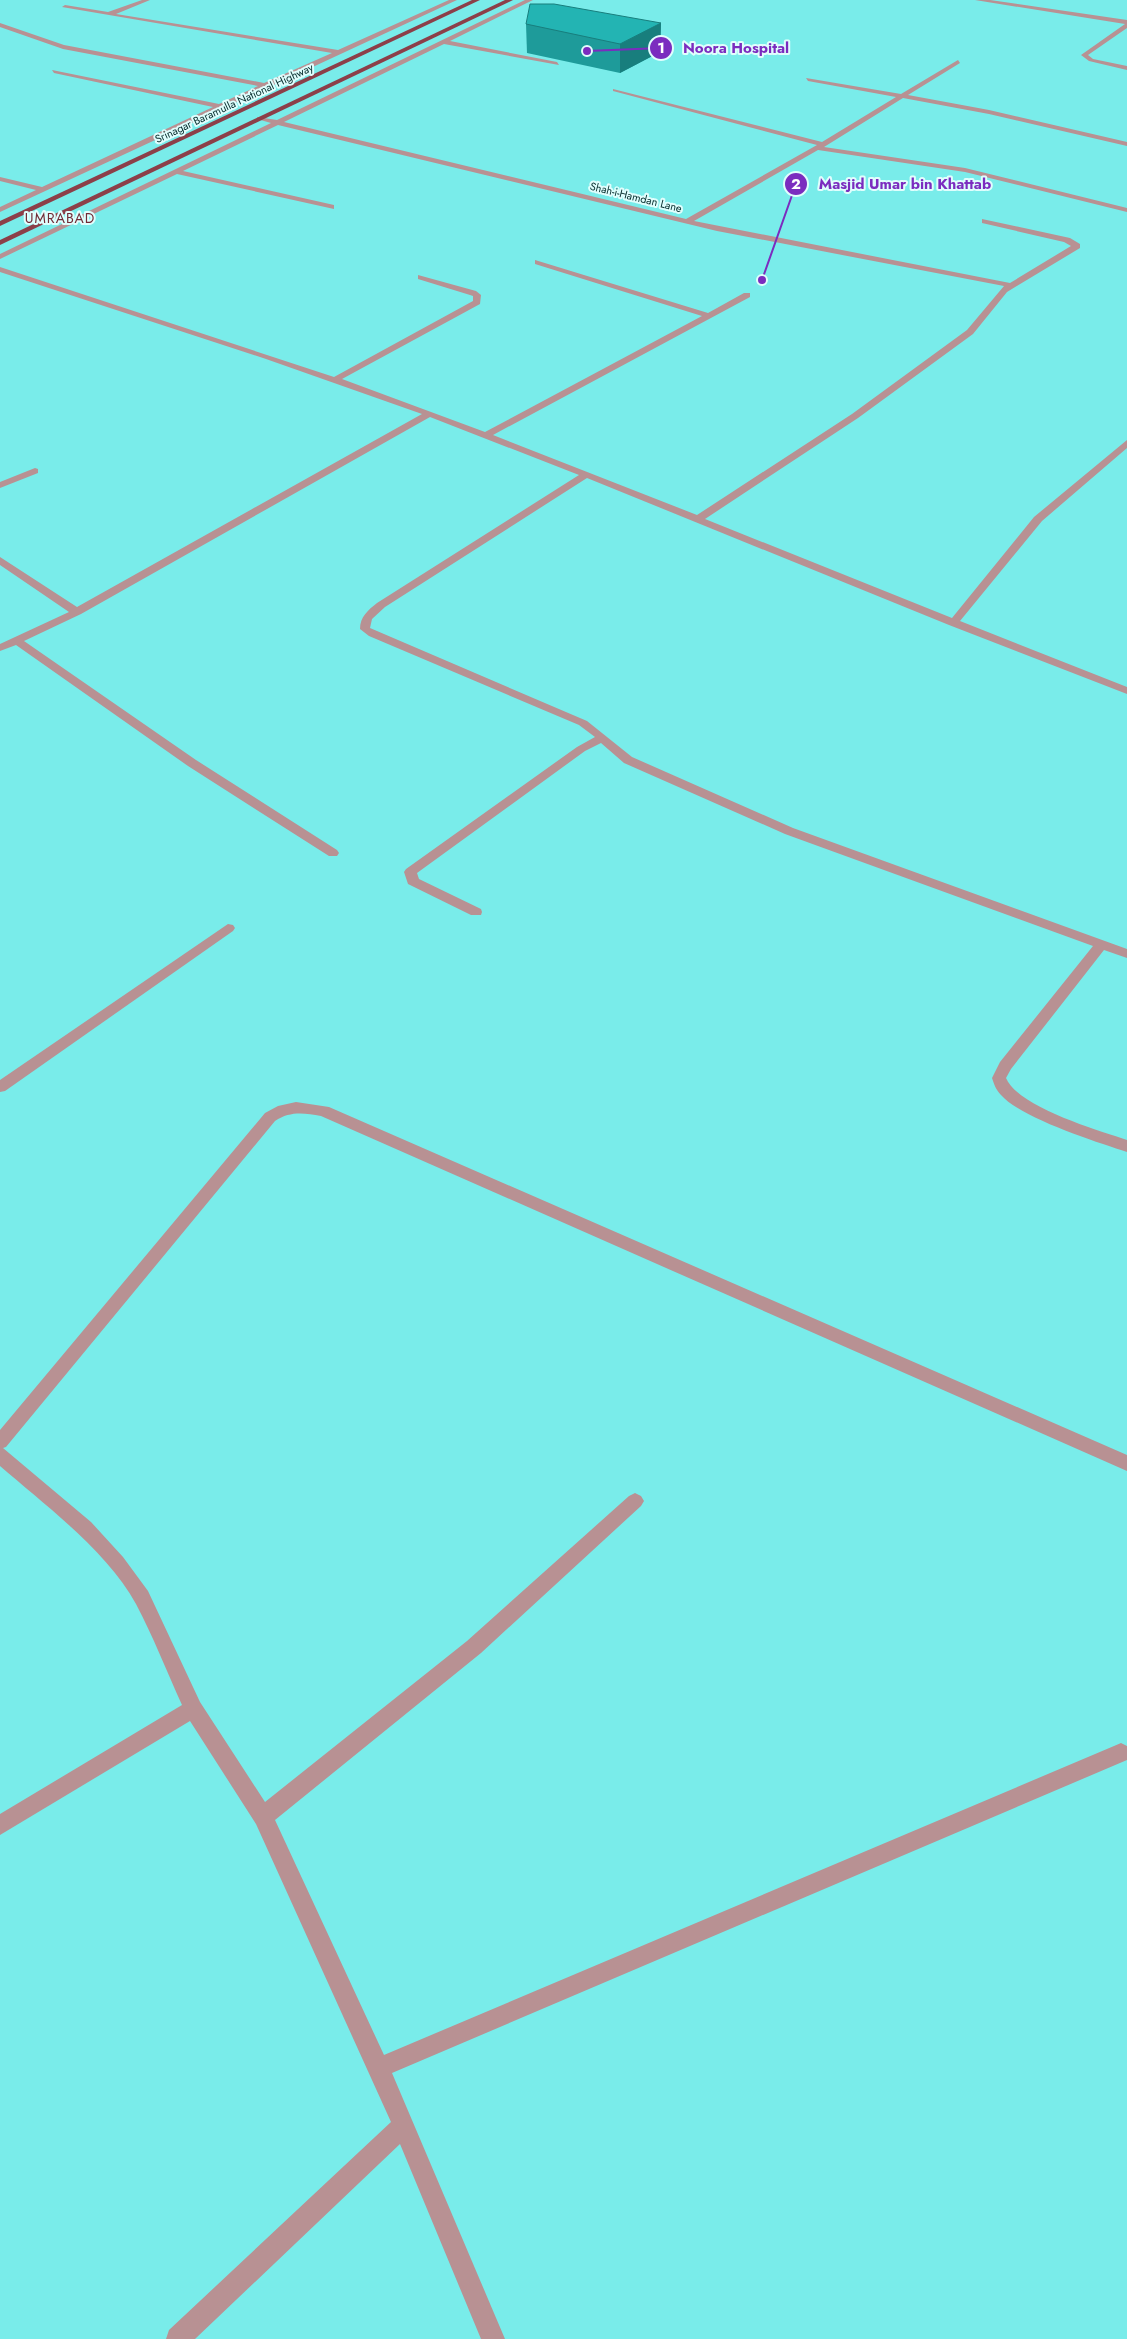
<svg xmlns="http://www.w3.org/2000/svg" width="1127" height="2339" font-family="Jost,sans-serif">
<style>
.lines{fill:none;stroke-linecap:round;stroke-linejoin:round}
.minor{fill:#b89193;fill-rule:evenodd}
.highway{fill:#8c3f49;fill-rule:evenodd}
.wall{fill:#1e9b9a}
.shaded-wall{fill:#187e7d}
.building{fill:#23b4b3;stroke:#187e7d}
.labels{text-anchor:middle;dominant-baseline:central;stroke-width:4;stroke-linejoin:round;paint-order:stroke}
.far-street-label{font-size:11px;fill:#052c2c;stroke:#e0fefd}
.far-quarter-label{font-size:14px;letter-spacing:1px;fill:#712a35;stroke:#e0fefd}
.leader{fill:none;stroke:#7b2cbf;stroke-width:2}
.callout-dot{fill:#7b2cbf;stroke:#e0fefd;stroke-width:2}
.mark-label{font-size:15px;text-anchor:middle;font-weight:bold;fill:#fff}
.callout-label{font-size:15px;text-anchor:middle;font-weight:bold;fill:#7b2cbf;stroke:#e0fefd;stroke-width:4;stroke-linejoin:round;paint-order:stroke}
</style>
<rect width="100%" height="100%" fill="#79ecea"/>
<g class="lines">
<g class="minor">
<polygon points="142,0 150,0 116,14 338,50 449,0 457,0 0,212 0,207 36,190 0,181 0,177 42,187 213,107 54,73 52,70 219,104 258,86 63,49 0,27 0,23 64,45 264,83 332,53 62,7 65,5 108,12"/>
<path d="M525 0H533L450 41 557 62 559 65 444 44 284 122 686 219 817 145 613 91V89L822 142 896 97 808 81 806 78 901 94 958 60 960 63 908 95 989 110 1127 142V146L989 114 903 98 824 147 965 168 1127 208V212L965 172 818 150 694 221 1010 283 1071 246 1064 242 982 223V219L1070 238 1080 244V248L1007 292 973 334 858 418 705 519 952 618 1034 517 1127 440V448L1042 521 960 621 1127 687V694L949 625 587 478 385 607 372 619 370 628 587 721 632 757 793 828 1127 949V958L1104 950 1011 1069 1006 1078C1018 1107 1097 1130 1127 1140V1152C1096 1142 1021 1118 1001 1095 996 1090 994 1084 992 1078L1000 1062 1093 946 785 834 624 763 601 743 585 751 417 873 419 879 481 909 482 912 481 915H471L408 884 404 872 406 869 577 747 595 737 579 725 369 636 360 629C360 617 368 610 377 603L579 475 430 417 81 614 24 641 196 760 337 850 339 853 337 856H329L188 766 16 645 0 651V644L69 612 0 565V557L77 607 422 414 266 359 0 272V267L334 377 473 301V296L470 295 418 279V275L476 291 481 295 480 304 342 379 485 432 702 316 535 264V260L708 313 744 293H750V297L493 435 697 515 852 414 967 330 1004 286 717 231 278 125 183 171 334 205V209L177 174 0 259V254L271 123 257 119V117L277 120Z"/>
<polygon points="975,0 990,0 1127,20 1127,28 1088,55 1093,59 1127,66 1127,70 1089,61 1081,55 1125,24"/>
<polygon points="35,468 38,469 38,473 0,488 0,482"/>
<polygon points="228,924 233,925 235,928 233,931 5,1091 0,1092 0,1080"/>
<path d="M296 1102 329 1107 1127 1455V1471L321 1116C304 1113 290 1111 275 1121L6 1447 3 1448 91 1522 123 1557 148 1591 200 1702 265 1802 467 1641 629 1496 635 1493 641 1496 644 1501 641 1506 481 1653 275 1820 384 2055 1114 1746 1121 1743 1127 1746V1760L392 2073 505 2339H481L400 2144 195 2339H166L169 2330 391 2122 256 1824 190 1721 0 1835V1814L182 1705C167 1672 153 1636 136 1604 107 1551 45 1505 0 1466V1430L265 1113 278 1106Z"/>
</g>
<g class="highway">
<polygon points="472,0 480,0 0,226 0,221"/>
<polygon points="505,0 513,0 0,245 0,240"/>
</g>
</g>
<polygon class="wall" points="661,23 660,52 620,73 527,53 526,24"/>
<polygon class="shaded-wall" points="661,23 660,52 620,73 620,44"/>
<polygon class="building" points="530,4 554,4 661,23 620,44 526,24"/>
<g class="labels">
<g class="far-street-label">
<text transform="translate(234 103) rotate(-25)">Srinagar Baramulla National Highway</text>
<text transform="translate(636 197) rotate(14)">Shah-i-Hamdan Lane</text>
</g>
<g class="far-quarter-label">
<text x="60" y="218">UMRABAD</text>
</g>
</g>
<path class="leader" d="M587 51L661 48M762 280L796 184"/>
<g class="callout-dot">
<circle cx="587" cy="51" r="5"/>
<circle cx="762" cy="280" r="5"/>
<circle cx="661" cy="48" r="12"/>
<circle cx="796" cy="184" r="12"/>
</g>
<g class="mark-label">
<text x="661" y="53">1</text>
<text x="796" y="189">2</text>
</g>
<g class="callout-label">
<text x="736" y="53">Noora Hospital</text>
<text x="905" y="189">Masjid Umar bin Khattab</text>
</g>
</svg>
